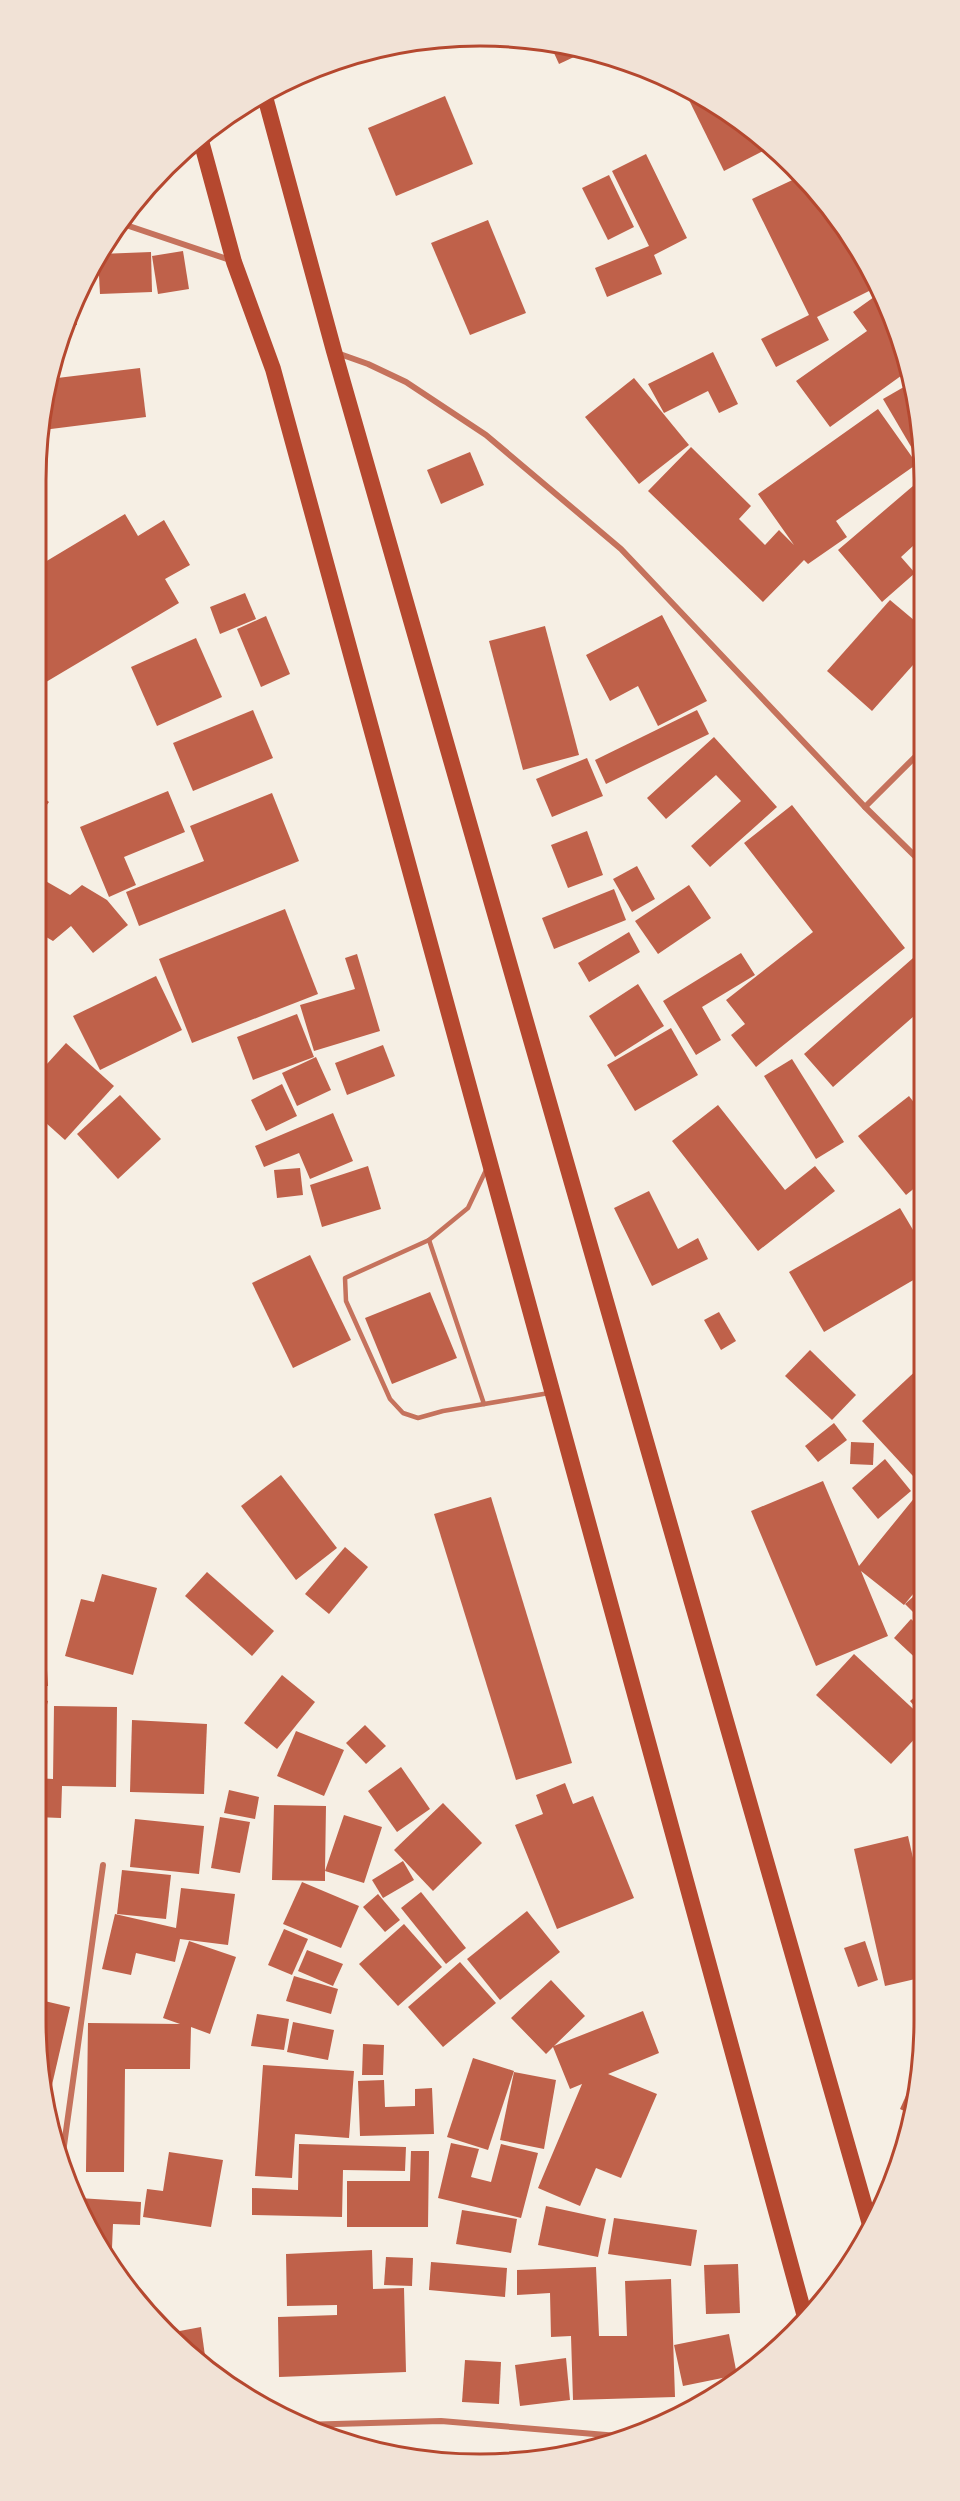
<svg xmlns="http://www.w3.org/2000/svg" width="960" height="2501" font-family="Georgia,serif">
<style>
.building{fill:#bf614a}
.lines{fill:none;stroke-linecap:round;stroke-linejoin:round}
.service{stroke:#c5725c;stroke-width:4.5}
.minor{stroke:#c5725c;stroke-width:6}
.trunk{stroke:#b5482f;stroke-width:16}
.rim{fill:none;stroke:#b5482f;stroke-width:3}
</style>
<rect width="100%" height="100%" fill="#f6efe4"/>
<g class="building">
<polygon points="550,44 589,50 559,64"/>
<polygon points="685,92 726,111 769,148 724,171"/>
<polygon points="445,96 473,164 396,196 368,128"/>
<polygon points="646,154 687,238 654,255 662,274 607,297 595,268 649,246 612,171"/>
<polygon points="609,175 634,227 608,240 582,188"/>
<polygon points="801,176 814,188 879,286 817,317 829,340 776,367 761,339 809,315 752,199"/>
<polygon points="488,220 526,313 470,335 431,243"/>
<polygon points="183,251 189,289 158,294 152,256"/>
<polygon points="151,252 152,292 100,294 98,257 100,254"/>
<polygon points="881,292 905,373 830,427 796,381 867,331 853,312"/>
<polygon points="75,302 77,325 66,326"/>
<polygon points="713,352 738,404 719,413 708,391 664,413 648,384"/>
<polygon points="140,368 146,417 43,430 49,379"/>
<polygon points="634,378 689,445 639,484 585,417"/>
<polygon points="909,384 920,422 920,462 883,399"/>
<polygon points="878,409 917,464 836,521 847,537 808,564 804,560 763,602 648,491 691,447 751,506 739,519 765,545 779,530 794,545 758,494"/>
<polygon points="470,452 484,485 441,504 427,470"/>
<polygon points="920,480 920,553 914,545 901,557 915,573 882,602 838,550"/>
<polygon points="125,514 138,536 164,520 190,565 165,579 179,603 36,688 36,559 40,565"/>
<polygon points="245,593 256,619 220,634 210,607"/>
<polygon points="890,600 921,626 921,656 872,711 827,671"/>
<polygon points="662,615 707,701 658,726 638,686 610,701 586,655"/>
<polygon points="266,616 290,674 261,687 237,629"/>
<polygon points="545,626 579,755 523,770 489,641"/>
<polygon points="196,638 222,697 157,726 131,667"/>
<polygon points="253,710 273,758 193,791 173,743"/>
<polygon points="697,710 709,734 606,784 595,760"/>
<polygon points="714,737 777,807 710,867 691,846 741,801 716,775 666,819 647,798"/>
<polygon points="587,758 603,796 552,817 536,779"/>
<polygon points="168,791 185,832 124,857 136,885 109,897 80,827"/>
<polygon points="36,792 49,802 36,819"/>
<polygon points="272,793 299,861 139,926 126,892 204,861 190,826"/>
<polygon points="792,805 905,948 756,1067 731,1035 745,1024 726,1000 813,932 744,843"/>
<polygon points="587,831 603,875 568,888 551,845"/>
<polygon points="637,866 655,899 632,912 613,879"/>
<polygon points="36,872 42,879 70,895 82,885 107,900 128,925 93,953 71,926 53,941 36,931"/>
<polygon points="689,885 711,918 658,954 635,921"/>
<polygon points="614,889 626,920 554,949 542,918"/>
<polygon points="285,909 318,994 192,1043 159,959"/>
<polygon points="629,932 640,952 589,982 578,963"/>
<polygon points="921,951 922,1024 914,1016 833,1087 804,1054"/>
<polygon points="741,953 755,975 702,1007 721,1040 696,1055 663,1001"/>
<polygon points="357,954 380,1031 314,1051 300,1005 355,989 345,958"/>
<polygon points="156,976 182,1030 100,1070 73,1016"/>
<polygon points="638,984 664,1026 615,1057 589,1016"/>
<polygon points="297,1014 314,1057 253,1080 237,1037"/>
<polygon points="671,1028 698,1075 635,1111 607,1065"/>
<polygon points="66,1043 114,1086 65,1140 36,1114 36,1076"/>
<polygon points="383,1045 395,1076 347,1095 335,1063"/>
<polygon points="316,1057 331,1090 297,1106 282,1073"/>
<polygon points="792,1059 844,1142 816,1159 764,1076"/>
<polygon points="282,1084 297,1116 266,1131 251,1100"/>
<polygon points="120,1095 161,1139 118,1179 77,1134"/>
<polygon points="909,1096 922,1113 922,1182 906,1195 858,1136"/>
<polygon points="718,1105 785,1190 815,1166 835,1191 758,1251 672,1141"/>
<polygon points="333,1113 353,1161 310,1179 299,1153 264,1167 255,1146"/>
<polygon points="368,1166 381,1209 322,1227 310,1185"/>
<polygon points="300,1168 303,1195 277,1198 274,1170"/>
<polygon points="649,1191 678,1249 698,1238 708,1259 652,1286 614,1208"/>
<polygon points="900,1208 922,1245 922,1275 824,1332 789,1272"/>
<polygon points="310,1255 351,1340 293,1368 252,1283"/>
<polygon points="430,1292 457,1358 392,1384 365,1318"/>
<polygon points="719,1312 736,1341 721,1350 704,1320"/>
<polygon points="810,1350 856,1395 832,1420 785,1376"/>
<polygon points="922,1365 923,1467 913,1476 862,1421"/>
<polygon points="834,1423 847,1440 818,1462 805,1446"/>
<polygon points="851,1442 874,1443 873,1465 850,1464"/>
<polygon points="885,1459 911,1491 878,1519 852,1488"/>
<polygon points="281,1475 337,1548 296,1580 241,1506"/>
<polygon points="823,1481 859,1566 920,1491 923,1493 923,1582 904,1605 861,1571 888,1636 816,1666 751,1511"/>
<polygon points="491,1497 572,1763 516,1780 434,1514"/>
<polygon points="345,1547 368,1567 329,1614 305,1594"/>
<polygon points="207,1572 274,1631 252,1656 185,1596"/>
<polygon points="102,1574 157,1588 133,1675 65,1656 81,1599 94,1602"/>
<polygon points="923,1588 923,1622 905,1604"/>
<polygon points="36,1591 42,1591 48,1686 36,1686"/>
<polygon points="911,1619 923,1630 923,1665 894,1638"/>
<polygon points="854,1654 923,1718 923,1730 891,1764 816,1695"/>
<polygon points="282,1675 315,1702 277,1749 244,1723"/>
<polygon points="923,1690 923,1717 910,1701"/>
<polygon points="36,1698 48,1701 37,1742 36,1742"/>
<polygon points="54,1706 117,1707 116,1787 62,1786 61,1818 36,1817 36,1778 53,1779"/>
<polygon points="132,1720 207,1724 204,1794 130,1792"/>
<polygon points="365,1725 386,1746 366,1764 346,1743"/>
<polygon points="296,1731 344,1750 324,1796 277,1776"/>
<polygon points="401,1767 430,1809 397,1832 368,1791"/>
<polygon points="565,1783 573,1804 593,1796 634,1898 557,1929 515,1825 543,1814 536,1795"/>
<polygon points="229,1790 259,1797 255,1819 224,1813"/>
<polygon points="443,1803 482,1843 433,1891 394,1850"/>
<polygon points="274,1805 326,1806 325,1871 344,1815 382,1827 364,1883 325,1871 325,1881 272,1880"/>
<polygon points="923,1807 924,1830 914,1825"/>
<polygon points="220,1817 250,1822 240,1873 211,1868"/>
<polygon points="135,1819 204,1826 199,1874 130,1867"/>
<polygon points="908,1836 924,1906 924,1977 885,1986 854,1849"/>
<polygon points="403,1861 414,1880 383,1898 372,1880"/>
<polygon points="122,1870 171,1875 166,1919 117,1914"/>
<polygon points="302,1882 359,1906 341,1948 283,1924"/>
<polygon points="181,1888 235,1894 228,1945 180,1939 175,1962 136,1953 131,1975 102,1969 115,1914 176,1928"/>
<polygon points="421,1892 466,1948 446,1964 401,1908"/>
<polygon points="378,1894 400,1920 385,1932 363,1907"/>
<polygon points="527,1911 560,1952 500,2000 467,1959"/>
<polygon points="404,1924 442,1967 398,2006 359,1964"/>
<polygon points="284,1929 308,1939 292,1975 268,1965"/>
<polygon points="189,1941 236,1957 210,2034 191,2027 190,2069 125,2069 124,2172 86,2172 88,2023 180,2024 163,2018"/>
<polygon points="865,1941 878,1980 858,1987 844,1948"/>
<polygon points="307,1950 343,1964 333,1986 298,1971"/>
<polygon points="460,1962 496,2003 443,2047 408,2007"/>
<polygon points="294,1976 338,1989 331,2014 286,2001"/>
<polygon points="551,1980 585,2016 554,2046 643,2011 659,2053 608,2074 657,2094 621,2178 596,2168 580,2206 538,2188 582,2084 570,2089 553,2047 546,2054 511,2018"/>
<polygon points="36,1999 70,2007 52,2085 46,2083 36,2021"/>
<polygon points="257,2014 289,2019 284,2050 251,2046"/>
<polygon points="293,2022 334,2030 328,2060 287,2052"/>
<polygon points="363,2044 384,2045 383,2075 362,2075"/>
<polygon points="473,2058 514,2071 488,2150 447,2137"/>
<polygon points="263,2065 354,2071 349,2138 295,2134 292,2178 255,2176"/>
<polygon points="917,2071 912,2115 900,2109"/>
<polygon points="514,2072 556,2080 544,2149 500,2140"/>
<polygon points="384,2080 385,2107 415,2106 415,2089 432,2088 434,2134 360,2136 358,2081"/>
<polygon points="451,2143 479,2149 471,2177 491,2182 501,2144 538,2153 521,2218 438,2198"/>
<polygon points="299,2144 406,2147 405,2171 343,2170 342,2217 252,2215 252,2188 298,2190"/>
<polygon points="411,2151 429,2151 428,2227 347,2227 347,2181 410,2181"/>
<polygon points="169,2152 223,2160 211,2227 143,2217 147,2189 163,2191"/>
<polygon points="79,2198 141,2202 140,2225 113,2224 112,2248 98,2247 79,2206"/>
<polygon points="546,2206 606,2219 598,2257 538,2245"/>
<polygon points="462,2210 517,2219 511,2253 456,2244"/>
<polygon points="614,2218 697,2230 691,2266 608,2254"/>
<polygon points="372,2250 373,2289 404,2288 406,2372 279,2377 278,2317 337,2315 337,2305 287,2306 286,2254"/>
<polygon points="386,2257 413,2258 412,2286 384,2285"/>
<polygon points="431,2262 507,2268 505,2297 429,2290"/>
<polygon points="738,2264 740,2313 706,2314 704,2265"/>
<polygon points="596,2267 599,2336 627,2336 625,2281 671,2279 675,2397 573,2400 571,2336 551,2337 550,2293 517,2295 517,2270"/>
<polygon points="201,2327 206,2363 169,2333"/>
<polygon points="729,2334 737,2375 683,2386 674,2345"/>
<polygon points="566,2358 570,2400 520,2406 515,2365"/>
<polygon points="465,2360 501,2362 499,2404 462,2402"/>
</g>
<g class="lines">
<g class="service">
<polyline points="486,1170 468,1208 429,1240 345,1278 346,1301 390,1399 403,1413 418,1418 443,1411 549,1393"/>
<polyline points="429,1240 484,1404"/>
</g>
<g class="minor">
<polyline points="120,223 230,260"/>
<polyline points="337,353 368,364 406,382 486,435 621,549 865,807 921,862"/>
<polyline points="865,807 921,751"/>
<polyline points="61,2167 103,1865"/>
<polyline points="300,2425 441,2421 630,2437"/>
</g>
<g class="trunk">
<polyline points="264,93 334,351 871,2228"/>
<polyline points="200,137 234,262 273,369 805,2317"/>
</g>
</g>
<path d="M0 0H960V2501H0ZM480 46H480A434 434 0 0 1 914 480V2020A434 434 0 0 1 480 2454H480A434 434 0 0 1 46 2020V480A434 434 0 0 1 480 46Z" fill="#f1e2d6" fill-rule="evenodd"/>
<path class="rim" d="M480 46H480A434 434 0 0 1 914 480V2020A434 434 0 0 1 480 2454H480A434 434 0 0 1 46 2020V480A434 434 0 0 1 480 46Z"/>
</svg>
